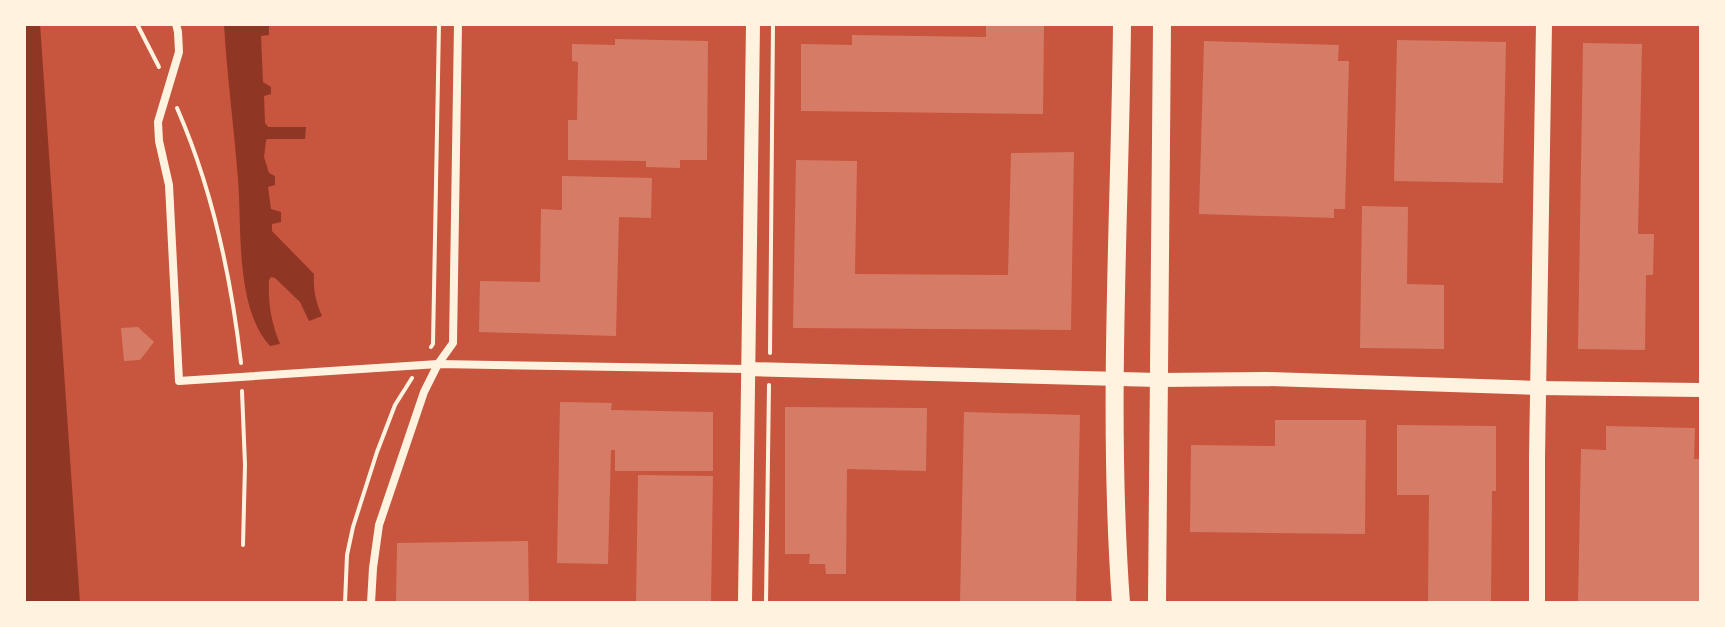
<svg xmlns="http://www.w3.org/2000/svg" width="1725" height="627" font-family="'Public Sans',sans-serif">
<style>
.water{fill:#8f3625}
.building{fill:#d67c66}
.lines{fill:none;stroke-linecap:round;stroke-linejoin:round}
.path{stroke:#fff3e0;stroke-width:4}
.minor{stroke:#fff3e0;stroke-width:8}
.tertiary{stroke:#fff3e0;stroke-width:14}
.secondary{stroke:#fff3e0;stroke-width:16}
.primary{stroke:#fff3e0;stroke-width:18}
</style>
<rect width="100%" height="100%" fill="#c8553d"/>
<g class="water">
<polygon points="24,24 40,24 80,603 24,603 26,583 24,558"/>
<path d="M224 24 269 25V35L261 36 263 82 271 87V94L264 96 265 123 268 127H306L305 139H267L266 141 264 157 269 173 275 176V185L268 187 271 209 281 212V222L272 224V231L314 274C313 290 316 302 322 316L309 321 300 302 275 278 271 277 269 280C268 303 271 322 280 344L270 346C235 308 242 228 238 179 234 127 227 76 224 24Z"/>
</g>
<g class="building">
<polygon points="986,25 1044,26 1043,114 801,111 801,44 852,45 852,35 986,37"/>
<polygon points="615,39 708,41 707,160 680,160 680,168 646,167 646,161 568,160 568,120 577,120 578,62 572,61 572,44 615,45"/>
<polygon points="1397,40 1506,42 1503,183 1394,181"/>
<polygon points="1204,41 1339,45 1338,61 1349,61 1345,209 1334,209 1334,218 1199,214"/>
<polygon points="1583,43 1642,44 1638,234 1654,234 1653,275 1646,275 1645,350 1578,349"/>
<polygon points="1074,152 1071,330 793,328 796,160 857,161 855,274 1008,275 1011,153"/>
<polygon points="562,176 652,178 651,218 619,217 616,336 479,332 480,281 540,282 541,209 562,210"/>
<polygon points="1362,206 1408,207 1407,284 1444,285 1444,349 1360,348"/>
<polygon points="138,327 154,342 140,360 124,361 121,328"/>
<polygon points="560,402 612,403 611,410 713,412 713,471 615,471 615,450 611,450 608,564 557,563"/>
<polygon points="785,407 927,408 926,471 847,469 846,574 826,574 825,564 809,564 810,554 785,554"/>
<polygon points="964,412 1080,415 1076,603 960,603"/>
<polygon points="1275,420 1366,420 1365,534 1190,532 1191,445 1275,446"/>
<polygon points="1397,425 1496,426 1496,491 1492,491 1491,603 1428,603 1429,495 1397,495"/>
<polygon points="1606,426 1695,428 1694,459 1701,459 1701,603 1578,603 1581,449 1606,450"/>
<polygon points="638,475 713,476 711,603 636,603"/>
<polygon points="528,541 529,603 396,603 397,543"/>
</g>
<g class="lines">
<g class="path">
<polyline points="137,24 159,67"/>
<path d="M177 108C212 188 231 276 241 363"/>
<polyline points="431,347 433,344 439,24"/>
<polyline points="770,353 773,24"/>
<polyline points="242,391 245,465 243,545"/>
<polyline points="345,603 347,555 353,527 377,452 395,405 412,378"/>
<polyline points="766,603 769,385"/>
</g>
<g class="minor">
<polyline points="176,24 178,32 179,52 158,122 159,141 169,185 179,381 438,364 748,369"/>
<polyline points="371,603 373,568 379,525 424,392 438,364 453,343 458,24"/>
</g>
<g class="tertiary">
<polyline points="748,369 1158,380 1267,379 1538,388 1701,390"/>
<polyline points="745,603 753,24"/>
</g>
<polyline class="secondary" points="1537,603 1537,457 1544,24"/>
<g class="primary">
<path d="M1121 603C1107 411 1120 217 1122 24"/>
<polyline points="1157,603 1162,24"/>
</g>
</g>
<rect width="1725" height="627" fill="none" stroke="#fff3e0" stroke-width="52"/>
</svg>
